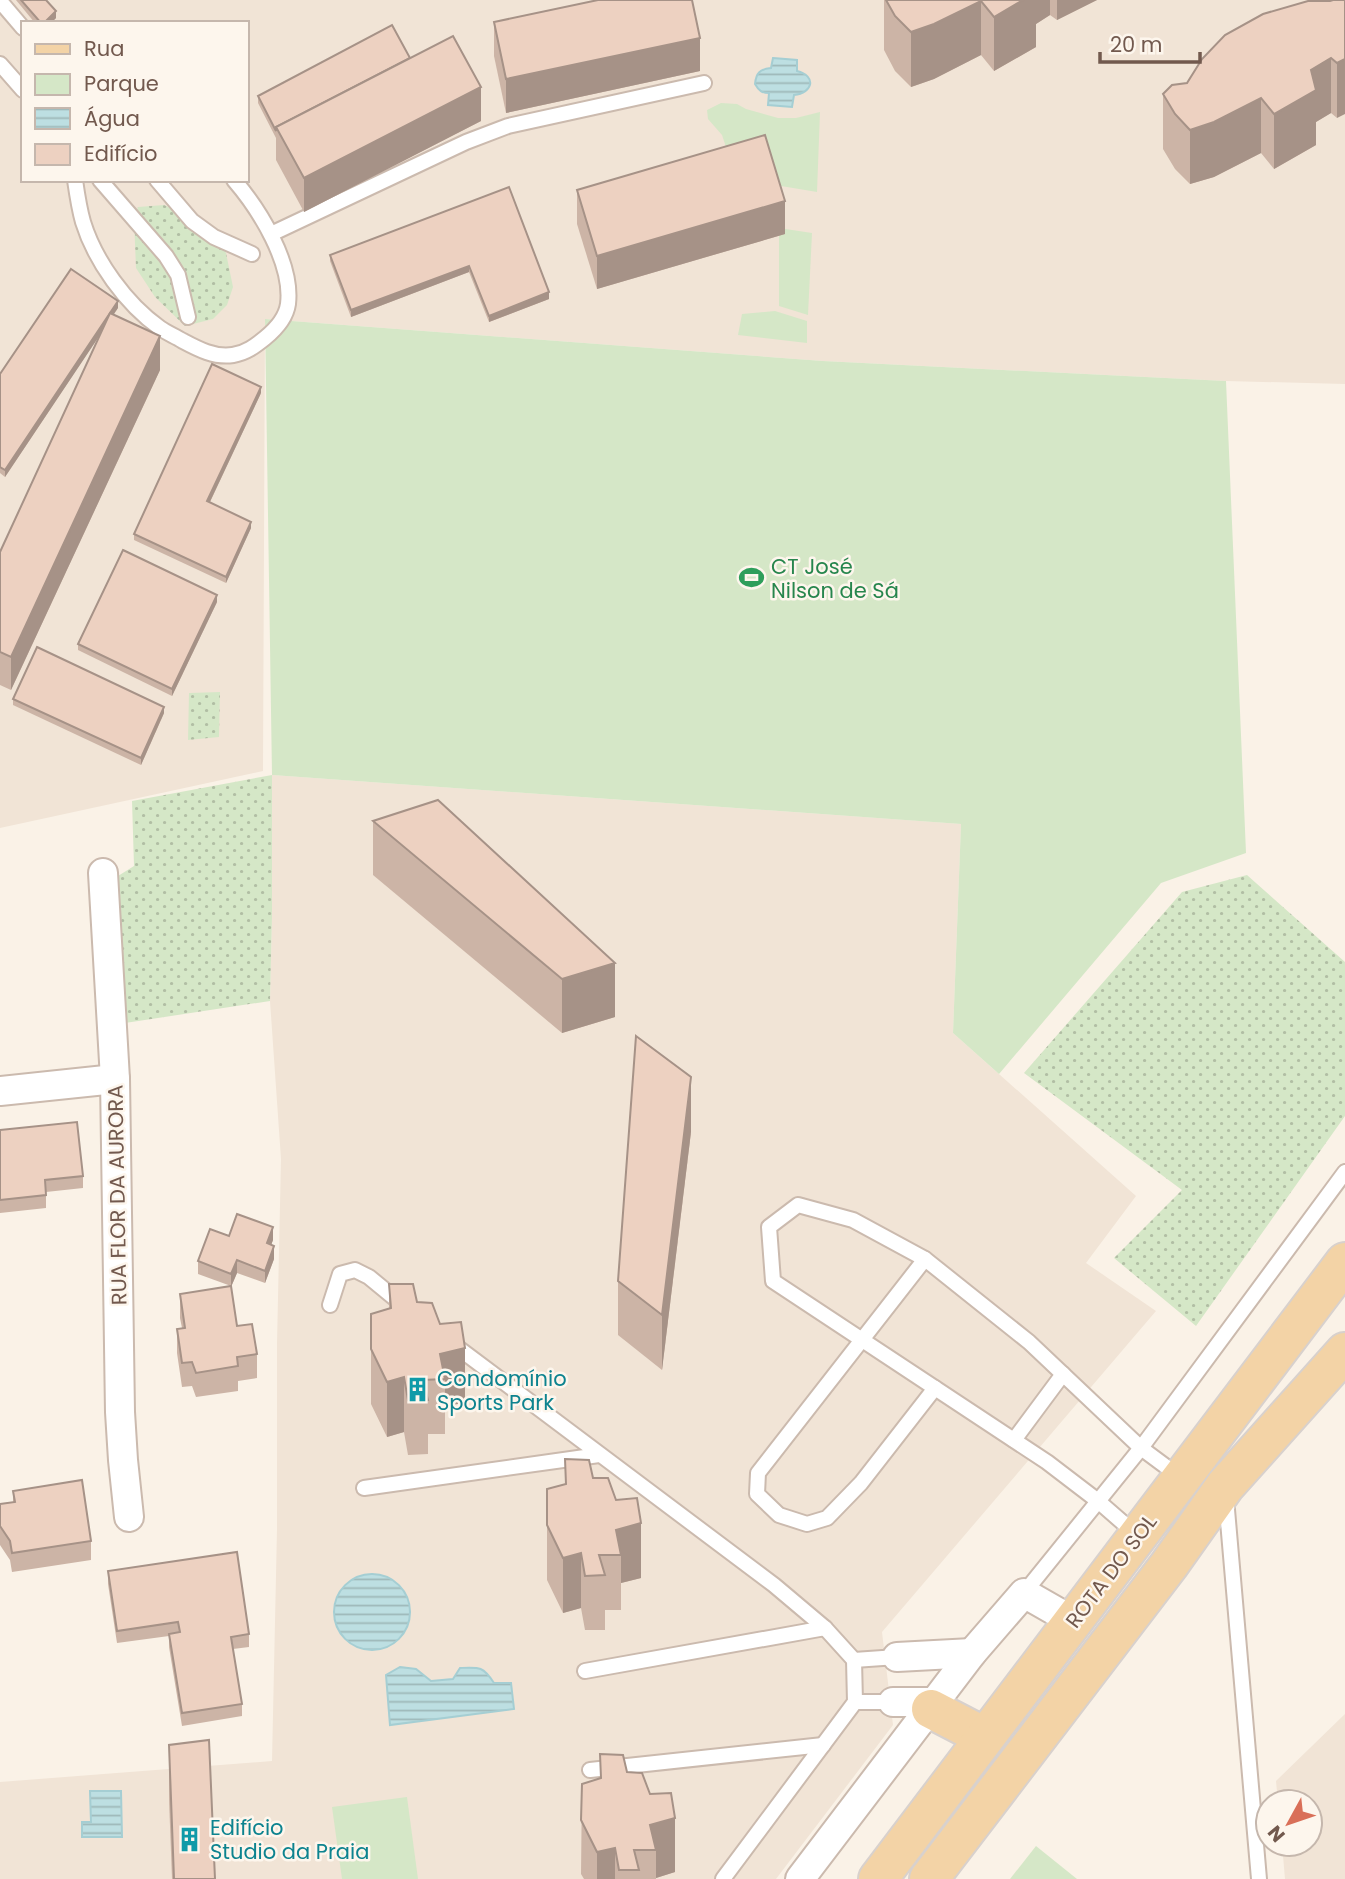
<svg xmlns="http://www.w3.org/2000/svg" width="1345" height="1879" font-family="Poppins,sans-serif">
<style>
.residential{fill:#f1e4d6;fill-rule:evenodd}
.grass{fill:url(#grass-dots)}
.green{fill:#d5e7c7}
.water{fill:url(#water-rules);stroke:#a5ced3;stroke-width:2}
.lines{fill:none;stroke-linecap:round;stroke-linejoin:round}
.service-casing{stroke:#cbbaae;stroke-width:18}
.minor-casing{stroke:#cbbaae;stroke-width:32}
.primary-casing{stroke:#d8d1cd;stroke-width:42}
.service{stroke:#fff;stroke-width:14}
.minor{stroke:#fff;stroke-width:28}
.primary{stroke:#f3d3a6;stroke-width:38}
.wall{fill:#ccb4a6}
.shaded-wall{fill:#a69287}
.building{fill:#edd1c1;stroke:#a69287;stroke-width:2}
.labels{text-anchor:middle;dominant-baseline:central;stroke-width:5;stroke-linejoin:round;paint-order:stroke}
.leisure-label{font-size:21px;fill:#27864d;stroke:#fdf6ed;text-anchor:start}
.street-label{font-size:21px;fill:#72594e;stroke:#fdf6ed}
.culture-label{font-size:21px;fill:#0d838f;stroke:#fdf6ed;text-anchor:start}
</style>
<defs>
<pattern id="grass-dots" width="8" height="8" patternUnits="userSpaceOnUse" patternTransform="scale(1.75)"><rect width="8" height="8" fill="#d5e7c7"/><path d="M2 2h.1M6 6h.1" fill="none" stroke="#b1bea4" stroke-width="1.8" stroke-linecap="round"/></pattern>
<pattern id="water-rules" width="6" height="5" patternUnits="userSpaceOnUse" patternTransform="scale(1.75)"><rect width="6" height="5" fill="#bddfe2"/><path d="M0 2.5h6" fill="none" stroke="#9eb8b9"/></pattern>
</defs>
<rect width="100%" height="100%" fill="#faf2e7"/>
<g class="residential">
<path d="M0 0H1345V384L1226 381 823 361 265 319 263 771 0 828ZM23 23H247V180H23Z"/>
<polygon points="272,775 961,824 953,1033 1136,1196 1086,1263 1156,1311 882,1632 893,1725 776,1879 0,1879 0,1782 272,1761 277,1529 277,1344 281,1159 270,1001 272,917"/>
<polygon points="1345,1714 1345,1879 1285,1879 1282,1844 1310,1844 1310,1802 1278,1802 1276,1781"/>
</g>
<g class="grass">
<polygon points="164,205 207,224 226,253 233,287 227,305 213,319 185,326 155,297 136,268 134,220 138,207"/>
<polygon points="220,692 219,737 188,740 189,693"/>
<polygon points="272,775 272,917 270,1001 125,1023 119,945 118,876 134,866 132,801"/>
<polygon points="1247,875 1345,962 1345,1116 1196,1326 1114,1258 1182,1190 1024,1073 1182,892"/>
</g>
<g class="green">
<polygon points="721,103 737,104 746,109 778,118 796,118 820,112 817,192 775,185 728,153 722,135 708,119 707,110"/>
<polygon points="779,228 812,233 808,315 779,306"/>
<polygon points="775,311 807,321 807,343 738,335 742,314"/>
<polygon points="265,319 823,361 1226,381 1246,853 1161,883 999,1074 953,1033 961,824 272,775"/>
<polygon points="407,1797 418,1879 342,1879 332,1807"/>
<polygon points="1036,1846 1077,1879 1010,1879"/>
</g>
<g class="water">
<path d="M773 58 797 60V71C817 76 813 93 794 95L792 107 768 105 769 93C762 93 759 91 755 84 756 73 760 69 771 68Z"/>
<circle cx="372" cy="1612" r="38"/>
<path d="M400 1667 416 1669 431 1681 453 1679 460 1668C479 1667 483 1666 494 1683H511L514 1709 390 1725 386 1675Z"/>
<polygon points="90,1791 121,1791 122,1837 82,1837 82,1822 91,1822"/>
</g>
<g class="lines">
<defs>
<g id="service">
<polyline points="0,1 23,28"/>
<polyline points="0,64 23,90"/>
<path d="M75 180C77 194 79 208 83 222 95 261 126 304 160 328 167 333 175 336 183 341 198 349 215 358 233 355 246 353 255 346 265 338 276 329 286 318 288 304 293 263 259 209 234 180"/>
<polyline points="100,180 166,256 178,275 188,317"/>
<polyline points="157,180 192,221 214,237 252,254"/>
<polyline points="271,234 466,142 508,126 704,83"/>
<polyline points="925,1259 758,1473 757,1494 779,1515 807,1524 827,1518 861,1483 935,1388"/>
<polyline points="330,1305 340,1274 355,1270 369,1277 403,1305"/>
<polyline points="449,1341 774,1585 825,1628 854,1660 855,1702 723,1879"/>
<polyline points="1014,1440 1063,1374"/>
<polyline points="364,1488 599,1455"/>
<polyline points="1226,1498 1259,1879"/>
<polyline points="1137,1535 1098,1501 1047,1462 773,1281 769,1227 798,1205 853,1220 925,1259 1029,1342 1141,1448 1180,1477"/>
<polyline points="1024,1593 1141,1448 1345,1172"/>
<polyline points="854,1660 897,1657"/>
<polyline points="585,1671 825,1628"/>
<polyline points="855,1702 893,1702"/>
<polyline points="590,1770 823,1745"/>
</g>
<g id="minor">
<polyline points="103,873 115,1079 120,1412 123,1460 129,1517"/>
<polyline points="0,1091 115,1079"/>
<polyline points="897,1657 972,1653"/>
<polyline points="893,1702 937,1702"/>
<polyline points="800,1879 972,1653 1024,1593 1073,1621"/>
</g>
<g id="primary">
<polyline points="931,1709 985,1737"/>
<polyline points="878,1879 1345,1262"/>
<polyline points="929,1879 1169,1565 1225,1486 1345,1352"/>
</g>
</defs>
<use href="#service" class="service-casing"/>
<use href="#minor" class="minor-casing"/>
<use href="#primary" class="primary-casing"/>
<use href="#service" class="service"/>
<use href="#minor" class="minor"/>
<use href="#primary" class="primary"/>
</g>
<g class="wall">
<polygon points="16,0 46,0 56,18 51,23 35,23"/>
<polygon points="884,0 1097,0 1057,20 1050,15 1036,24 1036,47 994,71 981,55 934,79 911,87 895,71 884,50"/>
<polygon points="1345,0 1337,118 1331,113 1316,122 1316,145 1274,169 1261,153 1214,177 1190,184 1175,169 1163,149 1163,94 1187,83"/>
<polygon points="494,22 700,71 506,113 494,56"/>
<polygon points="410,58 481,121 304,212 276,160 276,138 258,103 258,96"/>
<polygon points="509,187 549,299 489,322 469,272 351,317 330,261 330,255"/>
<polygon points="577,190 785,234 597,289 577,224"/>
<polygon points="118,308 113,314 160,370 11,690 0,685 0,552 101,333 5,477 0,473 0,374"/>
<polygon points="261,393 210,502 251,528 226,583 134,540 134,534"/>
<polygon points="217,602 172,696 78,650 78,644"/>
<polygon points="13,699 164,713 141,765 13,705"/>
<polygon points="373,821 615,1017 562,1033 373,875"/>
<polygon points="0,1130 83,1176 83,1188 46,1192 46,1208 0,1213"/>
<polygon points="691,1132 662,1370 618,1335 618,1281"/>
<polygon points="229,1236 273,1240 271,1245 274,1259 265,1283 237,1273 231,1287 237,1326 257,1354 257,1378 238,1381 238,1391 196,1397 192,1386 182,1387 177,1353 177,1329 182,1328 180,1318 180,1294 231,1286 198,1274 198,1261"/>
<polygon points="389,1284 417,1302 465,1402 445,1407 445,1434 428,1434 428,1454 408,1455 404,1432 387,1437 371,1404 371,1314 389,1308"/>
<polygon points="565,1459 593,1478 641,1578 621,1583 621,1610 605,1610 605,1630 585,1630 581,1608 563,1613 547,1580 547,1489 565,1484"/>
<polygon points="13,1491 91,1541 91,1560 12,1572 10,1560 0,1545 0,1504 13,1502"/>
<polygon points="108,1571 249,1634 249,1647 233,1649 242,1704 242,1716 182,1726 169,1647 169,1636 117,1643 108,1584"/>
<polygon points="169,1745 215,1879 172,1879 169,1800"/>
<polygon points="600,1754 627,1772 675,1872 656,1878 656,1879 584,1879 581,1874 582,1784 600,1779"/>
</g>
<g class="shaded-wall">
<polygon points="1023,0 1050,0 1050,15 1036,24 1036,47 994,71 994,17"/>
<polygon points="1057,0 1097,0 1057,20"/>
<polygon points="981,1 981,55 934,79 911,87 911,32"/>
<polygon points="56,11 56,18 51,23 44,23"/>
<polygon points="700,38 700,71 506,113 506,79"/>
<polygon points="1331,58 1331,113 1316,122 1316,145 1274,169 1274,114 1311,70"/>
<polygon points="1345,59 1345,114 1337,118 1337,63"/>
<polygon points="481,87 481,121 304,212 304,178"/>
<polygon points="1261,98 1261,153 1214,177 1190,184 1190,130"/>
<polygon points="785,201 785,234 597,289 597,256"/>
<polygon points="469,266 469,272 351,317 351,310"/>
<polygon points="549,292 549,299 489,322 489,316"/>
<polygon points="118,301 118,308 5,477 5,470"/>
<polygon points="160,336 160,370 11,690 11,657"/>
<polygon points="261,387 261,393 207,508 207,501"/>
<polygon points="251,522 251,528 226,583 226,577"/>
<polygon points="217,595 217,602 172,696 172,689"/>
<polygon points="164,707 164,713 141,765 141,758"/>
<polygon points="615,963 615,1017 562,1033 562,979"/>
<polygon points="691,1077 691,1132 662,1370 662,1315"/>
<polygon points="273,1227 273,1240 267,1256 267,1243"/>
<polygon points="274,1246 274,1259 265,1283 265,1271"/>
<polygon points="237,1260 237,1273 231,1287 231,1274"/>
<polygon points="465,1348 465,1402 445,1407 445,1379 440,1354"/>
<polygon points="404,1377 404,1432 387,1437 387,1382"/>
<polygon points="641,1523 641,1578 621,1583 621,1555 616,1530"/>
<polygon points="581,1553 581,1608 563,1613 563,1558"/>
<polygon points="675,1818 675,1872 656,1878 656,1850 650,1825"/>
<polygon points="615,1848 615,1879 597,1879 597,1852"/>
</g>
<g class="building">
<polygon points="21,0 46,0 56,11 44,23 41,23"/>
<polygon points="598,0 692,0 700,38 506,79 494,22"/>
<polygon points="886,0 1023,0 994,17 981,1 934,24 911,32 895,16"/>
<polygon points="1333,0 1345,0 1345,59 1337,63 1331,58 1311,70 1316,90 1274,114 1261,98 1214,122 1190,130 1175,114 1163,94 1172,85 1187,83 1202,59 1225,35 1263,14 1308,1 1330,1"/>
<polygon points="392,25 410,58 276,127 276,131 258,96"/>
<polygon points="453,36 481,87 304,178 276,127"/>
<polygon points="765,135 785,201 597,256 577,190"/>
<polygon points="509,187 549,292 489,316 469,266 351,310 330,255"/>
<polygon points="71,269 118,301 5,470 0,467 0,374"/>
<polygon points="110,313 160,336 11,657 0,652 0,552"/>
<polygon points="212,364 261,387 207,501 251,522 226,577 134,534"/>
<polygon points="123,550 217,595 172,689 78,644"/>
<polygon points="37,647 164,707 141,758 13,699"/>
<polygon points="438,800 615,963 562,979 373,821"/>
<polygon points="636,1036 691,1077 662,1315 618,1281"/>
<polygon points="77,1122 83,1176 45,1180 46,1195 0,1200 0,1130"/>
<polygon points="237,1214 273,1227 267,1243 274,1246 265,1271 237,1260 231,1274 198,1261 210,1229 229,1236"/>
<polygon points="389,1284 413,1284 417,1302 432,1303 440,1324 461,1322 465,1348 440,1354 445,1379 423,1380 428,1400 408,1400 404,1377 387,1382 371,1349 371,1314 391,1308"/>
<polygon points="231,1286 237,1326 252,1324 257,1354 237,1357 238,1366 196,1373 192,1362 182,1363 177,1329 185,1328 180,1294"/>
<polygon points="565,1459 589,1460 593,1478 608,1478 616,1500 637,1498 641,1523 616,1530 621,1555 599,1555 605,1575 585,1576 581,1553 563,1558 547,1525 547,1489 566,1484"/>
<polygon points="82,1480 91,1541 12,1553 10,1541 0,1526 0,1504 15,1502 13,1491"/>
<polygon points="237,1552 249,1634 231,1637 242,1704 182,1713 169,1634 180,1632 178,1622 117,1631 108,1571"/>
<polygon points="209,1740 215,1879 174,1879 169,1745"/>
<polygon points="600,1754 623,1755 627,1772 642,1773 650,1794 671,1793 675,1818 650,1825 656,1850 634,1850 639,1870 619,1870 615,1848 597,1852 581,1820 582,1784 601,1778"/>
</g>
<defs>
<symbol id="stadium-bare" viewBox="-9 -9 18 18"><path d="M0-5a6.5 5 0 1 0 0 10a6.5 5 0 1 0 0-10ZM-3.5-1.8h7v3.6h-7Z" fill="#2e9e5b" stroke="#fdf6ed" stroke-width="2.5" paint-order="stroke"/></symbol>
<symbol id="building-bare" viewBox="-9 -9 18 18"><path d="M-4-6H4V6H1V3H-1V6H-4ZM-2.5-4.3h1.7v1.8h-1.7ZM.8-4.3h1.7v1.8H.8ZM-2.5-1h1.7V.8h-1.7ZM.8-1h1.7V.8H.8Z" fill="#0f9aa8" stroke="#fdf6ed" stroke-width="2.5" paint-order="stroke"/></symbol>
</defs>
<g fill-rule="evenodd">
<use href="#stadium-bare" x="734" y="560" width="35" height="35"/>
<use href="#building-bare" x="400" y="1372" width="35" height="35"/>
<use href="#building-bare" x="172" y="1822" width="35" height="35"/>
</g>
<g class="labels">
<g class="leisure-label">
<text x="771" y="566">CT José<tspan x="771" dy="24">Nilson de Sá</tspan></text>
</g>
<g class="street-label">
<text transform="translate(117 1195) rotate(-91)">RUA FLOR DA AURORA</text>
<text transform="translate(1111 1571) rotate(-53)">ROTA DO SOL</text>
</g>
<g class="culture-label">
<text x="437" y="1378">Condomínio<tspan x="437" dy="24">Sports Park</tspan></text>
<text x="210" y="1827">Edifício<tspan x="210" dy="24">Studio da Praia</tspan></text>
</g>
</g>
<rect x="21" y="21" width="228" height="161" fill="#fdf6ed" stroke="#c5b7ad" stroke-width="2"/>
<rect x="35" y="44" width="35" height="10" fill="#f3d3a6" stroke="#c5b7ad" stroke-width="2"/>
<text x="84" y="56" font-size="21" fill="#72594e">Rua</text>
<rect x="35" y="74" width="35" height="21" fill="#d5e7c7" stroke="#c5b7ad" stroke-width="2"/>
<text x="84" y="91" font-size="21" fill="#72594e">Parque</text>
<rect x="35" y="108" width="35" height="21" fill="url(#water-rules)" stroke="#c5b7ad" stroke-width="2"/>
<text x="84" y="126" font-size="21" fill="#72594e">Água</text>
<rect x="35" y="144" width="35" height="21" fill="#edd1c1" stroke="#c5b7ad" stroke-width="2"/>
<text x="84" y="161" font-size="21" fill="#72594e">Edifício</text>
<g transform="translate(1289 1823) rotate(230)"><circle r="33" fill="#fdf6ed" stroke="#c5b7ad" stroke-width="2"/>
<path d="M0-5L12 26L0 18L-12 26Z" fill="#d96f58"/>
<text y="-10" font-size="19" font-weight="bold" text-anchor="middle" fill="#72594e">N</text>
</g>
<path d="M1100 52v10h100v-10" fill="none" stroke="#72594e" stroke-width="3.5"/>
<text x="1110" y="52" font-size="21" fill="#72594e" stroke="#fdf6ed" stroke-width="5" paint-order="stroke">20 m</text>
</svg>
